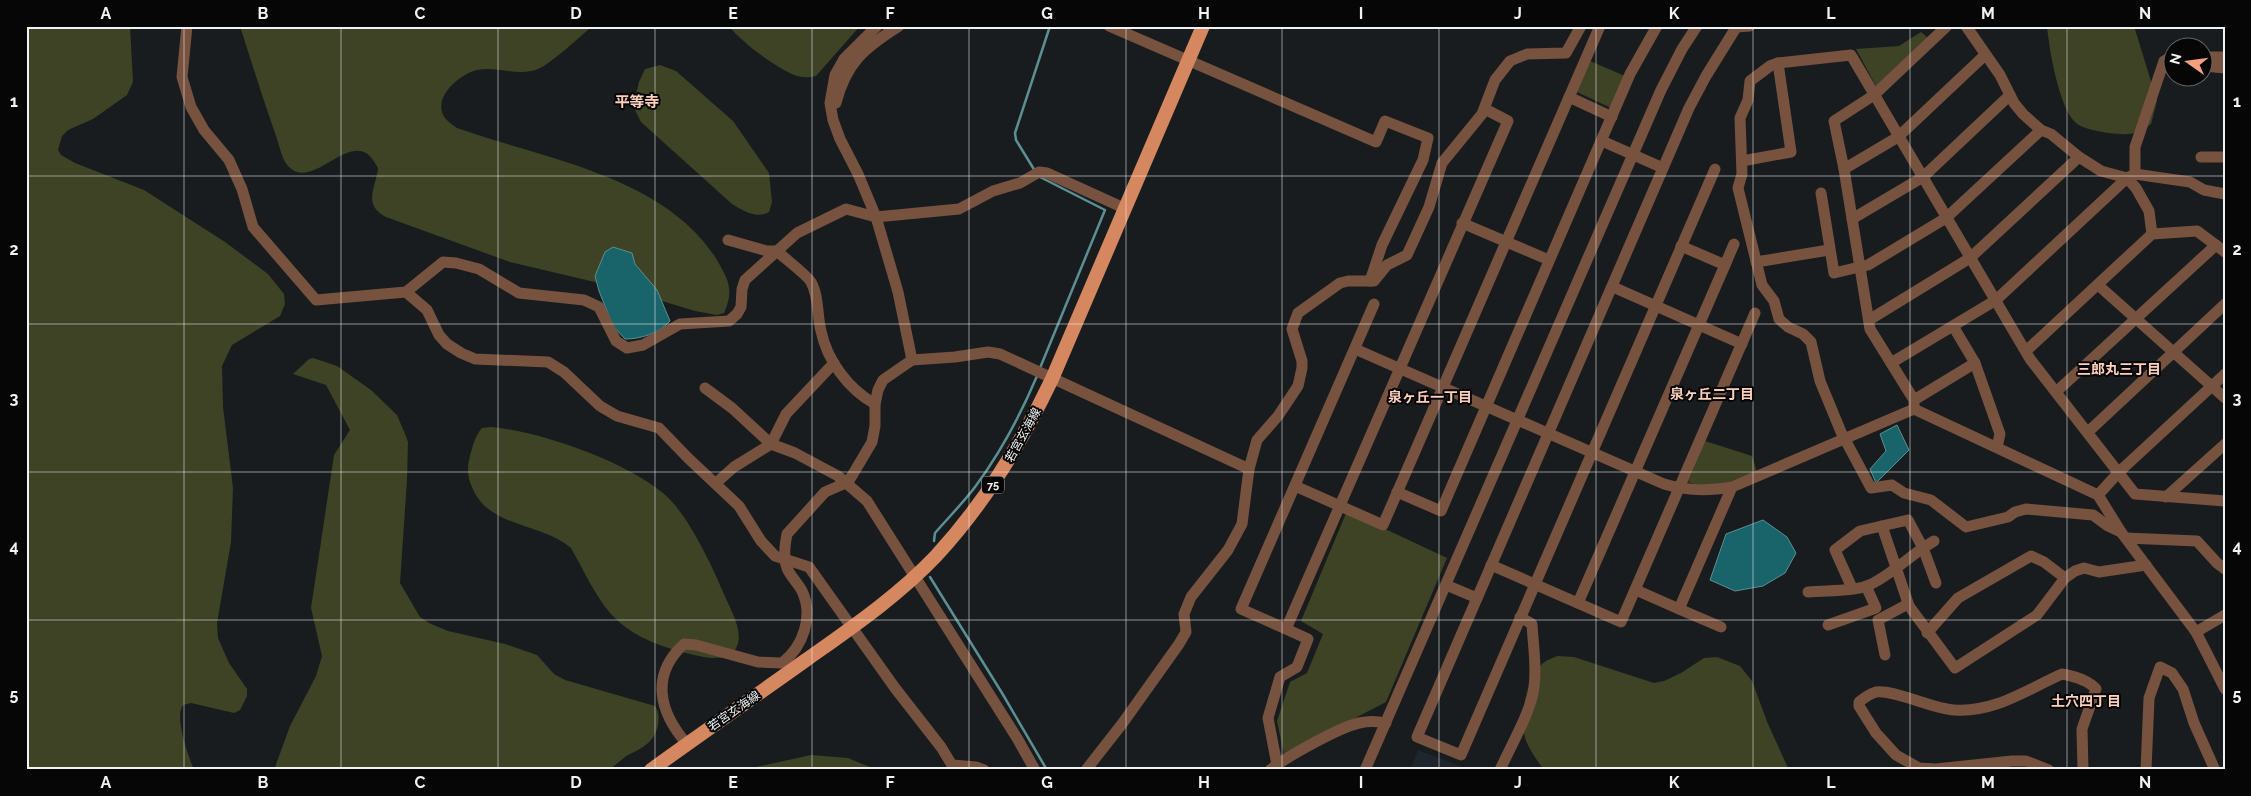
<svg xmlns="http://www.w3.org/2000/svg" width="2251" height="796" font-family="Raleway,'Noto Sans JP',sans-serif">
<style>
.built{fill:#1e252c}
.green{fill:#3d4324}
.water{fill:#19646a;stroke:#5a8f93}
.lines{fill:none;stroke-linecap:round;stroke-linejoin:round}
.stream{stroke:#5a8f93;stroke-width:2.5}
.minor{stroke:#77523f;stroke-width:11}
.major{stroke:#d5875f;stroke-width:14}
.grid{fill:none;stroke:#f0f2f3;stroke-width:1;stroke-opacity:0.55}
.labels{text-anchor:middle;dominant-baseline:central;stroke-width:4;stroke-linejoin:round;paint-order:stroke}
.shield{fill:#060607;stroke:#aaabac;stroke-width:1}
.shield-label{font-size:11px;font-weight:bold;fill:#f0f2f3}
.street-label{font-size:12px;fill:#f0f2f3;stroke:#060607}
.neighbourhood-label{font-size:14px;font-weight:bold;fill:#fecfbb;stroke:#060607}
.quarter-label{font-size:15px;font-weight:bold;fill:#fecfbb;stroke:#060607}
.neatline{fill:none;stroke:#f0f2f3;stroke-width:2}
.grid-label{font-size:16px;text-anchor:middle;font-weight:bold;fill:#f0f2f3}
</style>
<rect width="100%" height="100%" fill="#191c1e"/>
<polygon class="built" points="1418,750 1471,770 1410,770"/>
<g class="green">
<path d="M26 26H130L133 82 127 95 93 119 68 130 62 136 58 150 61 155 75 163 144 190 225 242 268 274 284 294 285 304 280 316 232 345 222 366 223 407 233 488 231 542 217 623 218 638 229 663 247 689V696L240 710 234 713 191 703 183 705C174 718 188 755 194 770H26Z"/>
<path d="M240 26H593C580 36 551 64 538 69 519 77 496 66 477 70 459 74 431 99 445 118 448 122 453 125 457 128 544 159 665 176 717 260 729 281 734 290 724 313L717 315 695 311 616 287 510 262 386 217C362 204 376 188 378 168 375 163 371 156 366 153 343 140 311 189 289 167 282 160 280 148 277 139 264 102 252 64 240 26Z"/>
<path d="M729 26H860L816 76C808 78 800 78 792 74 774 66 741 42 729 26Z"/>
<path d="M2047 26H2134L2157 101 2151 124C2135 136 2128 135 2108 133 2098 131 2082 129 2075 122 2059 107 2049 49 2047 26Z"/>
<polygon points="1921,32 1928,38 1876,86 1856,49 1899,46"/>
<polygon points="1590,61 1625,76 1611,108 1577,92"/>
<path d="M660 65 676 71 733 121 769 173 772 202 769 212C757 219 743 211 732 204L641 122 633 106 639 82 645 69Z"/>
<path d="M313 358 337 366 371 390 397 415 405 434 408 442 407 480 400 583 420 617 429 623 448 631 505 644 537 655 554 674 565 680 655 706C659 712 659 717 658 725 654 744 641 748 625 757 620 761 614 766 609 770H274L290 726 316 676 322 656 311 608 334 455 350 430 326 385 293 374 309 359Z"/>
<path d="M491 427C542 432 622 460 663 493 686 511 712 565 723 592 729 607 744 630 737 646 732 659 716 659 704 657 670 650 634 640 610 613 594 594 583 569 571 548 540 522 488 528 472 487 468 479 467 469 469 460 472 449 474 437 482 428Z"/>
<path d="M1705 441 1752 456 1757 472C1735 481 1711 490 1688 482Z"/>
<polygon points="1347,511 1447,558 1386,702 1284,755 1277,721 1290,682 1307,673 1323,634 1301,621"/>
<path d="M1558 656 1574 657 1654 683 1664 681 1681 673 1704 658 1717 657 1740 666 1752 681 1768 724 1789 770H1544C1538 762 1531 752 1527 743 1518 724 1525 680 1541 665 1546 660 1552 658 1558 656Z"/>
<polygon points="811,755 848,758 877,770 743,770"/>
</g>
<g class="water">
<path d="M613 247 632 253 635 264 657 290 670 321C660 333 641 339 625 339L613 326 599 291 595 276 605 252Z"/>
<polygon points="1897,425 1909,450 1876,483 1870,469 1886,451 1880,434"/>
<polygon points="1763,520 1787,537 1796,553 1785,573 1763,586 1735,591 1710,580 1726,534"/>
</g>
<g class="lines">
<g class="stream">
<polyline points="1035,171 1016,140 1015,133 1050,26"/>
<polyline points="1038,176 1105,210 1040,368"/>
<path d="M934 541 935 533C948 518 963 503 975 487 1000 453 1021 414 1037 376"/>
<polyline points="930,577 1002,693 1047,770"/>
</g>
<g class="minor">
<polyline points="187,26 182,77 191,107 204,130 229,160 242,189 253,227 316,300 406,292 443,262 456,263 479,269 519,293 584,300 599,307 616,341 627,348 643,345 680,324 729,321 737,314 741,307 742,289 745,280 797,233 846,209 876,217 959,209 993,191 1020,183 1039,172 1047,173 1126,209"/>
<polyline points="877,26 844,59 835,75 830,103 833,120 840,139 858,174 876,217 898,292 912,360"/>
<polyline points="1109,26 1376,142 1385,121 1428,138 1423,160 1382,245 1370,281"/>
<polyline points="1966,26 2000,75 2014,103 2023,114 2041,130 2051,134 2079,157 2101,171 2127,178 2136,188 2149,211 2152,234"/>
<polyline points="1736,27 1750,26"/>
<polyline points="2204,57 2225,57"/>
<polyline points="2204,66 2225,68"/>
<polyline points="1569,97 1612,117"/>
<path d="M836 103C846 63 864 48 899 26"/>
<polyline points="1602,141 1663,168"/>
<polyline points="2201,157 2225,157"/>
<polyline points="1742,161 1791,152 1778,63"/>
<polyline points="1715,169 1461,755 1417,737 1689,108 1706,76 1737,26"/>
<polyline points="1844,169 1898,137 1985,55"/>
<polyline points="2135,174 2190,182 2204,190 2225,194"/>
<polyline points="1821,193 1834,273 1868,265 1946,218 2041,130"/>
<polyline points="1852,219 1923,177 2010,95"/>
<polyline points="1462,223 1549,260"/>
<path d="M728 240 767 251H777C783 257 808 276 811 282 819 296 817 316 821 331 827 360 848 389 875 404"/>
<polyline points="1756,262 1829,250"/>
<polyline points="1725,265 1734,244"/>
<polyline points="2098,285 2225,398"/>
<polyline points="1613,287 1742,344"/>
<polyline points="406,292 427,310 439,335 447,344 461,353 475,359 548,362 564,372 600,406 617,416 659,428 688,458 739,506 761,541 775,556 809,567 895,688 941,747 952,765 976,767 984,770"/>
<polyline points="1374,304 1241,609 1286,629 1508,121 1485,109"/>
<polyline points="1869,320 1970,258 2079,157"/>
<path d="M1355 349 1664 484C1688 491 1708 491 1732 487L1914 409 2098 495 2121 532 2196 632 2225 689"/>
<polyline points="2026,351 2152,234 2197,231 2225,252"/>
<polyline points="1891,363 1996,300 2127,178 2135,174 2135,147 2164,61 2171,57 2174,59"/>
<polyline points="1975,363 2000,434 1997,447"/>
<polyline points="705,388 732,408 771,444 795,453 838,476 867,501 1017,738 1035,770"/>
<polyline points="2056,392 2216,245"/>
<polyline points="1914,400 1975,363 1953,326"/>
<polyline points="1914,409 1914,400 1870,329 1844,169 1834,121 1874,95 1947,26"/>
<polyline points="2088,432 2225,304"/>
<polyline points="716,483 734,467 771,444 786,414 834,363"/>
<polyline points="1295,486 1383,525 1600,26"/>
<polyline points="1397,492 1441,511 1630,74 1657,26"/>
<polyline points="2098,495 2119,472 2225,374"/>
<polyline points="2166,497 2225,444"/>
<polyline points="1882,526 1909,606 1955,668 2037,615 2065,578 2075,571 2084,568 2099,572 2146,565"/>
<polyline points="2121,532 2108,526 2093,515 2026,509 2015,512 2008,517 1966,527 1931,500 1904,493 1892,485 1871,488 1841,432 1820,381 1811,342 1803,334 1788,327 1779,319 1774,301 1762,285 1738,188 1742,174 1740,118 1748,100 1750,81 1770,66 1778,63 1851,55 2030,359 2135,494 2225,501"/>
<polyline points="2126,538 2197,541 2217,563 2225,569"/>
<polyline points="1934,541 1923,548 1936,583"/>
<polyline points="1491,565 1621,622 1755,313"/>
<polyline points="1446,585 1477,598"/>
<polyline points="1636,590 1679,609 1732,487"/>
<path d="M1808 592C1826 590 1849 592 1867 586 1885 579 1907 559 1923 548L1908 520 1860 531 1835 550 1852 588"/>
<polyline points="1578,603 1725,265 1681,246"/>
<polyline points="1679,609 1721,627"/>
<polyline points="1828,625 1876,608 1866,586"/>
<polyline points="2196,632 2225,615"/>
<polyline points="1927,633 1958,598 2031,556 2044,562 2065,578"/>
<polyline points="1885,655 1878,620 1908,604"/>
<path d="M687 744C659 712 650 675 684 644L696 645 758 662 782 663C803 647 814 616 802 591 798 583 790 576 787 568 783 558 785 544 787 534L825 492 848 482 853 474 872 442 875 426V404L878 390 883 380 912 360 955 357 988 352 1000 354 1249 469"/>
<polyline points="1277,765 1268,718 1280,677 1297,667 1308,639 1286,629"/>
<polyline points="1086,770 1122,724 1179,644 1186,632 1184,614 1191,597 1228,550 1242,524 1249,469 1257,440 1278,416 1298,386 1302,368 1302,361 1292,329 1298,313 1340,283 1348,281 1374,281 1387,265 1407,255 1429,207 1442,163 1482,114 1495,80 1510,61 1527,54 1566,53 1581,26"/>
<path d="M1270 770C1286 757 1340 727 1359 723 1368 721 1377 721 1386 723"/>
<polyline points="1365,770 1661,90 1682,49 1697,26"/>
<path d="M1500 770C1510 747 1532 710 1534 687 1537 666 1533 645 1532 624L1520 617"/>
<path d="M2049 770 2026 761H2012L1936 769 1919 768 1896 755 1876 733 1859 706V702C1864 698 1869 694 1876 692 1892 689 1934 709 1954 710 1994 713 2026 690 2062 674 2073 676 2088 680 2096 689L2082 729 2083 770"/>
<polyline points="2146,770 2149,698 2160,667 2172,673 2183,689 2194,723 2215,770"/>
</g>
<path class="major" d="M651 770C702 733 754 697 806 660 851 628 898 596 936 556 985 503 1021 444 1052 379L1203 26"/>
</g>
<path class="grid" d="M184 26V770M341 26V770M498 26V770M655 26V770M812 26V770M969 26V770M1126 26V770M1282 26V770M1439 26V770M1596 26V770M1753 26V770M1910 26V770M2067 26V770M26 176H2225M26 324H2225M26 472H2225M26 620H2225"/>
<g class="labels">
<rect class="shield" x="982" y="476.5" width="22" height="17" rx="4"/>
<g class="shield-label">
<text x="993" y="485">75</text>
</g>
<g class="street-label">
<text transform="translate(1023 435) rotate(-61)">若宮玄海線</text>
<text transform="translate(734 711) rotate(-35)">若宮玄海線</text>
</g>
<g class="neighbourhood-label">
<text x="2119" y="369">三郎丸三丁目</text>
<text x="1712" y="394">泉ヶ丘二丁目</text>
<text x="1430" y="397">泉ヶ丘一丁目</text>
<text x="2086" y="701">土穴四丁目</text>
</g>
<g class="quarter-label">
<text x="637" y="102">平等寺</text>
</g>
</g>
<rect width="2251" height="796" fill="none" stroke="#060607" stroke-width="55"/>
<g transform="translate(2188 62) rotate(284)"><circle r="24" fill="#060607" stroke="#646465"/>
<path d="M0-4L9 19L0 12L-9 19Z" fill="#f2a17e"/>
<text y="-8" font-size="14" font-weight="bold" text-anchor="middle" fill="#f0f2f3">N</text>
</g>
<rect x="28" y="28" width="2196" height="740" class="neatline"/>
<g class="grid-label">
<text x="106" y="19">A</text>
<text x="263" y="19">B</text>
<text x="420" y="19">C</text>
<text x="576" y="19">D</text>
<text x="733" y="19">E</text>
<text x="890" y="19">F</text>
<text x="1047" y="19">G</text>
<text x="1204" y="19">H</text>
<text x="1361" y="19">I</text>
<text x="1518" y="19">J</text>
<text x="1674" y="19">K</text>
<text x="1831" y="19">L</text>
<text x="1988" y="19">M</text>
<text x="2145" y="19">N</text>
<text x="14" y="107">1</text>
<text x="2237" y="107">1</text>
<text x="14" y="255">2</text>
<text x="2237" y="255">2</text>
<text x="14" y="404">3</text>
<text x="2237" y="404">3</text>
<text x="14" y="552">4</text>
<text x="2237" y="552">4</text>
<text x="14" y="700">5</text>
<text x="2237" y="700">5</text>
<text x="106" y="788">A</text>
<text x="263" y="788">B</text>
<text x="420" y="788">C</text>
<text x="576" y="788">D</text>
<text x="733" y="788">E</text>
<text x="890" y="788">F</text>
<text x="1047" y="788">G</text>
<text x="1204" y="788">H</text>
<text x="1361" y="788">I</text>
<text x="1518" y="788">J</text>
<text x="1674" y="788">K</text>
<text x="1831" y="788">L</text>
<text x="1988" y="788">M</text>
<text x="2145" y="788">N</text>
</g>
</svg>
